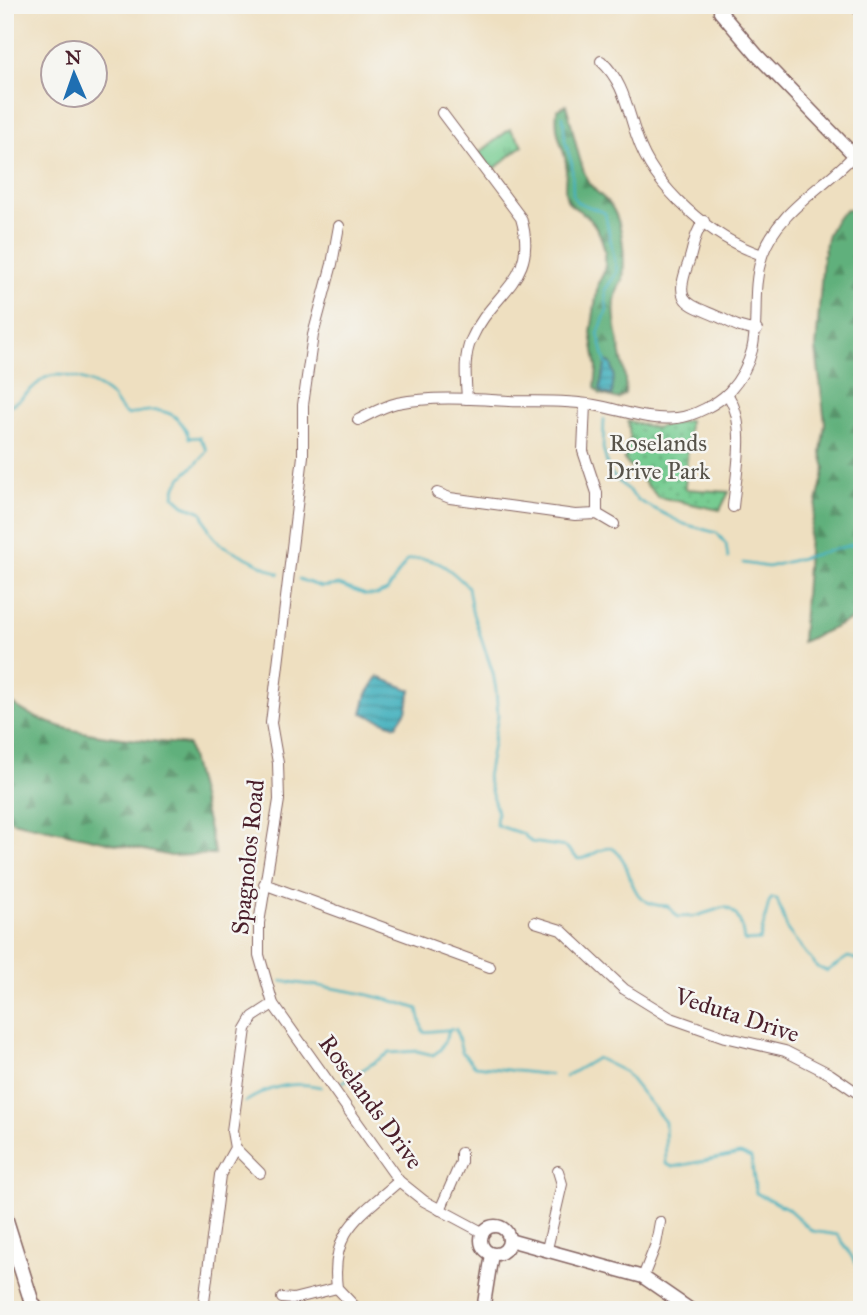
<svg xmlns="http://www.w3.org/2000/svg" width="867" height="1315" font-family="'IM FELL Great Primer',serif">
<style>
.grass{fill:url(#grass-tufts);stroke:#60765e;stroke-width:2}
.forest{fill:url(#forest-firs);stroke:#556853;stroke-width:2}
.park{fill:url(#park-dots);stroke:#60765e;stroke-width:2}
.water{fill:url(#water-rules);stroke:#466874;stroke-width:2}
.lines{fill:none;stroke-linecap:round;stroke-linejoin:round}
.stream{stroke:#42b0bd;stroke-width:2.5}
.minor-casing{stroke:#83625f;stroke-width:12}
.tertiary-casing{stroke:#83625f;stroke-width:15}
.secondary-casing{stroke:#83625f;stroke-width:17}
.minor{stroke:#fff;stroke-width:10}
.tertiary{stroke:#fff;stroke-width:12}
.secondary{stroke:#fff;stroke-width:14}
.labels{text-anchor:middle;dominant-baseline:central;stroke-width:5;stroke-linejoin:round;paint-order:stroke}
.park-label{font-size:24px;fill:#57534a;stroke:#f6f6f2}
.street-label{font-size:24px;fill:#4a1f2b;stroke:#f6f6f2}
</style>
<defs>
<pattern id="grass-tufts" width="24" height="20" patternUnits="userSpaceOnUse" patternTransform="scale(1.75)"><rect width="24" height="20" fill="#76cc91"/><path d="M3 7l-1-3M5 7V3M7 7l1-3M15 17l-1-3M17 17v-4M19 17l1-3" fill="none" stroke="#63a577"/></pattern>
<pattern id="forest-firs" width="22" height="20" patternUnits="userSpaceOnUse" patternTransform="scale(1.75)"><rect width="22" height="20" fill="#60b07b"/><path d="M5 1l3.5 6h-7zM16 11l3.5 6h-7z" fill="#518f65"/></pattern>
<pattern id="park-dots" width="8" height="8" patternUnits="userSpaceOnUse" patternTransform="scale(1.75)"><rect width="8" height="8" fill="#76cc91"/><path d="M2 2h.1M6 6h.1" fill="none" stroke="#63a577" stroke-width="1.8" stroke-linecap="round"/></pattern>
<pattern id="water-rules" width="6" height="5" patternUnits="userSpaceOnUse" patternTransform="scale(1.75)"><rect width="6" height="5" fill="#42b0bd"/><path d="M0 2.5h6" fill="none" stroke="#398f9a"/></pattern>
</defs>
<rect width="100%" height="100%" fill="#f6f6f2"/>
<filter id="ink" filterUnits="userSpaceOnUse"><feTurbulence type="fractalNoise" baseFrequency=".0143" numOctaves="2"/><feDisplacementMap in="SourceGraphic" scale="14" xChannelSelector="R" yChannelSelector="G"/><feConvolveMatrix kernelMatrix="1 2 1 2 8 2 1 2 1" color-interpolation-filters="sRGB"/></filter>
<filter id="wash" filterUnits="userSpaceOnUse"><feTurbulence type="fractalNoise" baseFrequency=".00686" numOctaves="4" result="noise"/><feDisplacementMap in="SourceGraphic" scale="28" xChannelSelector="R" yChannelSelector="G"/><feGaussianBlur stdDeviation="1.57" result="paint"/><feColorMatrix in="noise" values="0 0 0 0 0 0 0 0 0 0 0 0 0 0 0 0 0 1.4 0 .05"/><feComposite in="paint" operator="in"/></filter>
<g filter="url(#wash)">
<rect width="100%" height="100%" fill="#eedfc0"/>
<polygon class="grass" points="510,129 523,145 493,170 479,153"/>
<g class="forest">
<path d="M566 105C574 130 576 155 587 179 592 190 600 194 608 202 624 220 625 258 623 280 601 308 629 361 625 394L618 399 600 394 595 387 597 368 591 333 598 283C612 265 604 234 589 218 582 210 568 208 566 196 563 187 567 174 566 163 563 143 554 135 557 110Z"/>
<polygon points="847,209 862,214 862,615 802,642 809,536 825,468 821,453 825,423 816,349 823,257 828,234 836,219"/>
<path d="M5 698C54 739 128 737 188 745L215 854 171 856 12 821 5 815Z"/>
</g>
<polygon class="park" points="689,420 685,489 729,492 720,510 658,497 624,460 630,438 628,421 655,428"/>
<g class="water">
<polygon points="606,361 611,363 614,374 612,395 603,393 600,389"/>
<polygon points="378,677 411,690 406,711 396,726 362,713 367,694"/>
</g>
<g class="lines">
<g class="stream">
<polyline points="563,116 565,141 572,164 573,196 577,202 605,213 617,272 605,290 607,310 598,334 606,364"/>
<path d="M5 407C22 402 31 387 45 378 60 369 94 382 107 392 116 398 116 409 128 415 157 407 179 408 189 438L199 437 207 450C198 469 175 474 174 496L184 505 202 512 210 532 220 544 279 574"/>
<polyline points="604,419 603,448 609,472 639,501 684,524 717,533 726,544 728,558"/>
<polyline points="743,563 768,567 862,542"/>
<path d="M299 579 321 587 339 585 366 595H377L387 591 407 560C435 554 450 569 468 587L472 611 493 673 496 690 498 716 487 777 497 812 496 825 523 834 531 842 566 847 578 859C591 859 598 847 612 848 638 865 621 906 668 906L678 917 696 916 725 907C740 913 742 926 744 941L760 940 769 902 772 898 777 899 788 931 817 967 827 971 848 957 862 961"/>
<path d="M282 981C328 987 374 993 418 1009L423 1032 456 1029 462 1052 475 1066 551 1075"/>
<polyline points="565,1077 597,1058 625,1072 665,1122 666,1164 673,1167 740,1154 751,1158 756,1193 787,1208 812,1231 838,1235 862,1273"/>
<polyline points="343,1082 389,1053 417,1051 433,1055 440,1050 451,1028"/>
<path d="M245 1102C271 1086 291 1081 321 1087"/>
</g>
</g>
</g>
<g filter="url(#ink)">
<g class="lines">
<defs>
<g id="minor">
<polyline points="853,5 862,13"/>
<path d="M601 61C624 82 627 109 637 137 654 189 712 238 762 255"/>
<path d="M442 113 521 218C540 281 492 291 471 340 463 358 466 380 467 399"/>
<path d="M704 221C694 234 694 246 689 261 673 304 685 302 721 318 733 324 743 330 757 330"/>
<polyline points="339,226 332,264 313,335 303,405 303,456 271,723 278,763 279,800 259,923 259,955 273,1004 399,1181 424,1201 482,1232"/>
<path d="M727 394C748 423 736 473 733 507"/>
<polyline points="585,404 583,451 597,493 597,514"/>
<path d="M358 420C370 414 384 406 397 403 434 396 472 399 509 401 537 402 566 400 594 405 623 410 646 421 677 418 694 416 717 404 729 392 771 345 746 307 762 256 777 211 824 188 854 155"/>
<polyline points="437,493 450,498 575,515 597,514 614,524"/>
<polyline points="264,884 490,967"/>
<polyline points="535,922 561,930 624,989 671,1018 725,1037 785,1051 830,1074 862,1096"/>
<polyline points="235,1148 260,1173"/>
<polyline points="440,1210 461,1162 461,1153"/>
<polyline points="547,1249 562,1184 558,1171"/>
<polyline points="643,1277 656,1244 660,1222"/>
<polyline points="282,1298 293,1299 337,1288"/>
<polyline points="203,1310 220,1175 235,1148 232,1131 246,1029 253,1017 273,1004"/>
<path d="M358 1310 337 1288C330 1230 360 1216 399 1181"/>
</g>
<g id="tertiary">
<polyline points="727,5 720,12 757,55 854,155 862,158"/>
<circle cx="495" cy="1240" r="14"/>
<polyline points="509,1240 643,1277 691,1310"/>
<polyline points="483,1310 492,1254"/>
</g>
<polyline id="secondary" points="5,1217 32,1303 37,1310"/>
</defs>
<use href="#minor" class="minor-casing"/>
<use href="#tertiary" class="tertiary-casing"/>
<use href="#secondary" class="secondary-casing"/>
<use href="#minor" class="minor"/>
<use href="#tertiary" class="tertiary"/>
<use href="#secondary" class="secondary"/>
</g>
</g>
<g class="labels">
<g class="park-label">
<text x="658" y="443">Roselands<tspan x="658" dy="28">Drive Park</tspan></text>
</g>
<g class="street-label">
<text transform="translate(248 857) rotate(-84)">Spagnolos Road</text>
<text transform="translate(737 1015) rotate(18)">Veduta Drive</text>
<text transform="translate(371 1102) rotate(54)">Roselands Drive</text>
</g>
</g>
<rect width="867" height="1315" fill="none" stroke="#f6f6f2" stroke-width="28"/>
<g transform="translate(74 74) rotate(358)"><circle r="33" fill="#f6f6f2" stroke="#b1a0a2" stroke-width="2"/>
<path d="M0-5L12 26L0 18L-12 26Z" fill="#1f6fb2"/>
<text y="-10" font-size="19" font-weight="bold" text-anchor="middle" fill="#4a1f2b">N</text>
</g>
</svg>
